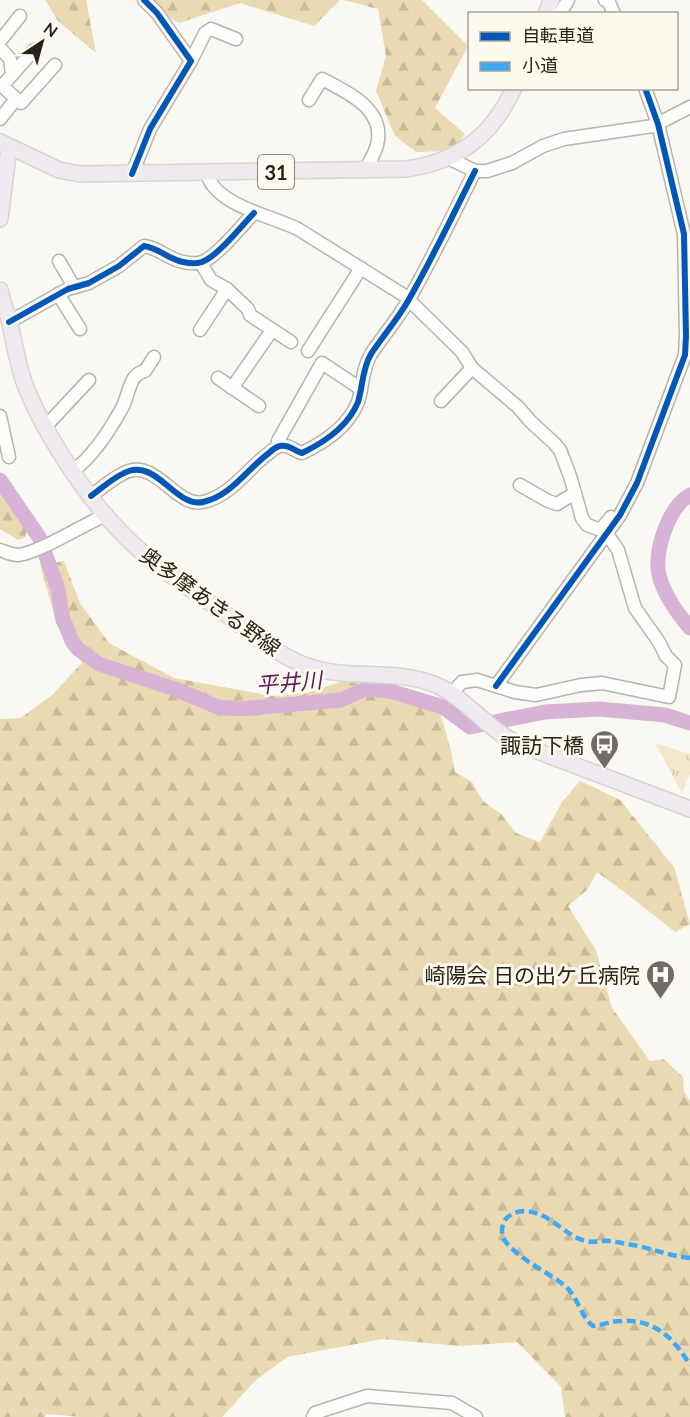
<svg xmlns="http://www.w3.org/2000/svg" width="690" height="1417" font-family="Lato,'Noto Sans JP',sans-serif">
<style>
.forest{fill:url(#forest-firs)}
.park{fill:url(#park-tufts)}
.lines{fill:none;stroke-linecap:round;stroke-linejoin:round}
.river{stroke:#d7b4d5;stroke-width:15}
.minor-casing{stroke:#b7b4ad;stroke-width:15}
.major-casing{stroke:#d6d5d0;stroke-width:18}
.minor{stroke:#fefefd;stroke-width:12}
.major{stroke:#f0e9ef;stroke-width:15}
.quiet{stroke:#3fa9f5;stroke-width:4.5;stroke-dasharray:9 4.5;stroke-linecap:butt}
.cycleway-casing{stroke:#fef9ee;stroke-width:10}
.cycleway{stroke:#0057b8;stroke-width:6}
.labels{text-anchor:middle;dominant-baseline:central;stroke-width:6;stroke-linejoin:round;paint-order:stroke}
.shield{fill:#fef9ee;stroke:#686258;stroke-width:1.5}
.shield-label{font-size:20px;font-weight:bold;fill:#272218}
.street-label{font-size:21px;fill:#272218;stroke:#fef9ee}
.poi-label{font-size:21px;fill:#272218;stroke:#fef9ee;text-anchor:end}
.water-label{font-size:22px;font-style:italic;fill:#5c215e;stroke:#fef9ee}
</style>
<defs>
<pattern id="forest-firs" width="22" height="20" patternUnits="userSpaceOnUse" patternTransform="scale(1.5)"><rect width="22" height="20" fill="#eadab3"/><path d="M5 1l3.5 6h-7zM16 11l3.5 6h-7z" fill="#c9bb99"/></pattern>
<pattern id="park-tufts" width="24" height="20" patternUnits="userSpaceOnUse" patternTransform="scale(1.5)"><rect width="24" height="20" fill="#f4e8cc"/><path d="M3 7l-1-3M5 7V3M7 7l1-3M15 17l-1-3M17 17v-4M19 17l1-3" fill="none" stroke="#d1c7ae"/></pattern>
</defs>
<rect width="100%" height="100%" fill="#faf8f2"/>
<g class="forest">
<polygon points="45,0 86,0 96,53 58,21"/>
<polygon points="138,0 340,0 314,26 240,3 179,23"/>
<polygon points="343,0 422,0 468,46 435,108 465,134 452,151 416,152 395,136 376,91 386,56 378,9"/>
<polygon points="0,486 26,530 26,537 18,540 0,529"/>
<polygon points="64,561 80,603 109,643 174,678 272,696 303,694 347,680 440,713 451,750 455,772 472,782 483,801 501,814 516,833 540,842 562,802 580,781 620,800 674,867 690,924 675,932 627,894 597,872 587,890 568,906 596,950 612,1008 650,1061 664,1059 683,1077 684,1092 690,1101 690,1417 565,1417 561,1387 517,1342 460,1346 382,1339 287,1357 256,1380 222,1417 81,1417 46,1414 45,1417 0,1417 0,719 21,718 52,695 82,663 57,625 40,565"/>
</g>
<polygon class="park" points="655,743 690,754 690,774 682,793"/>
<g class="lines">
<g class="river">
<polyline points="0,480 39,537 58,589 62,616 72,641 78,649 99,664 175,689 218,707 240,709 341,700 365,689 390,691 443,707 470,727 545,712 599,709 665,715 690,723"/>
<path d="M690 495C668 507 654 552 659 575 664 595 677 613 690 628"/>
</g>
<defs>
<g id="minor">
<polyline points="605,0 609,2 614,14"/>
<polyline points="560,14 568,0"/>
<polyline points="0,41 20,16"/>
<polyline points="0,48 10,59 12,74"/>
<polyline points="34,50 2,86 21,103 55,65"/>
<polyline points="191,61 205,33 211,29 236,39"/>
<path d="M309 100 322 79C347 92 386 109 377 145 375 154 369 162 365 170"/>
<polyline points="0,119 16,99"/>
<polyline points="448,158 475,171 487,171 512,163 543,146 564,139 653,126 690,107"/>
<path d="M207 173C214 205 272 216 298 229L405 296 462 352 472 368 518 407 531 422 554 443 560 450 570 476 582 518 587 525 598 529 602 528 611 517"/>
<polyline points="132,174 150,129 191,61 157,13 144,0"/>
<polyline points="59,261 74,287"/>
<polyline points="201,263 211,280 227,289 248,309 250,315 291,342"/>
<polyline points="58,294 80,329"/>
<path d="M9 322 68 289 89 283 119 266 144 246C159 248 168 259 183 262 188 263 197 264 202 262 218 256 241 226 254 213"/>
<polyline points="200,330 227,289"/>
<polyline points="308,351 361,268"/>
<polyline points="218,378 259,406"/>
<polyline points="232,388 272,330"/>
<polyline points="441,401 472,368"/>
<polyline points="0,416 9,457"/>
<polyline points="45,427 89,380"/>
<polyline points="277,447 278,441 322,363 361,389"/>
<path d="M73 471C93 456 110 430 122 408 127 399 128 387 134 378 137 374 140 372 145 371L154 357"/>
<polyline points="520,485 548,501 557,504 575,493"/>
<path d="M91 496C102 488 116 475 129 471 158 462 177 508 203 502 231 496 247 469 269 453 272 450 276 447 280 446 289 444 294 451 302 453 325 442 348 427 358 402 363 386 362 369 371 354 383 336 397 320 408 301 432 259 453 215 475 171"/>
<path d="M0 550C6 552 12 555 18 555 39 553 84 524 106 515"/>
<polyline points="496,686 620,515 637,483 685,355 686,336 684,234 658,124 645,88"/>
<polyline points="452,693 462,682 477,680 515,692 536,695 581,685 602,683 669,697 675,665 666,656 659,642 635,608 618,550 607,534"/>
<polyline points="313,1417 315,1413 367,1396 452,1403 476,1417"/>
</g>
<g id="major">
<polyline points="546,14 551,0"/>
<path d="M0 142 59 170 80 174 406 169C458 162 492 136 514 88"/>
<polyline points="0,219 9,147"/>
<path d="M0 290C2 300 6 310 9 320 14 341 17 362 24 382 41 428 82 491 116 527 146 560 183 584 219 609 245 628 272 652 302 664 345 682 393 667 436 685 467 699 486 728 516 743L690 809"/>
</g>
</defs>
<use href="#minor" class="minor-casing"/>
<use href="#major" class="major-casing"/>
<use href="#minor" class="minor"/>
<use href="#major" class="major"/>
<path class="quiet" d="M690 1258C668 1256 649 1247 627 1244 621 1243 615 1241 609 1241 601 1240 594 1243 586 1241 564 1236 552 1213 525 1211 518 1211 509 1214 505 1220 501 1226 501 1236 505 1241 520 1260 546 1271 564 1285 578 1296 580 1316 593 1326 602 1325 612 1321 621 1321 656 1319 674 1339 690 1365"/>
<defs>
<g id="cycleway">
<polyline points="132,174 150,129 191,61 157,13 144,0"/>
<path d="M9 322 68 289 89 283 119 266 144 246C159 248 168 259 183 262 188 263 197 264 202 262 218 256 241 226 254 213"/>
<path d="M91 496C102 488 116 475 129 471 158 462 177 508 203 502 231 496 247 469 269 453 272 450 276 447 280 446 289 444 294 451 302 453 325 442 348 427 358 402 363 386 362 369 371 354 383 336 397 320 408 301 432 259 453 215 475 171"/>
<polyline points="496,686 620,515 637,483 685,355 686,336 684,234 658,124 645,88"/>
</g>
</defs>
<use href="#cycleway" class="cycleway-casing"/>
<use href="#cycleway" class="cycleway"/>
</g>
<defs>
<symbol id="bus-pin" viewBox="-11 -11 22 30"><path d="M0 17L-7.5 6A9.5 9.5 0 1 1 7.5 6Z" fill="#716d64" stroke="#fef9ee"/><path d="M-5-6H5V4H4V6H2V4H-2V6H-4V4H-5ZM-3.5-4V0h7V-4ZM-3.5 1.2v1.5H-2V1.2ZM2 1.2v1.5H3.5V1.2Z" fill="#fff"/></symbol>
<symbol id="hospital-pin" viewBox="-11 -11 22 30"><path d="M0 17L-7.5 6A9.5 9.5 0 1 1 7.5 6Z" fill="#716d64" stroke="#fef9ee"/><path d="M-5-5h3v3.5h4V-5h3V5h-3V1.5h-4V5h-3Z" fill="#fff"/></symbol>
</defs>
<g fill-rule="evenodd">
<use href="#bus-pin" x="588" y="728" width="33" height="45"/>
<use href="#hospital-pin" x="644" y="958" width="33" height="45"/>
</g>
<g class="labels">
<rect class="shield" x="258" y="155" width="36" height="34" rx="4.5"/>
<g class="shield-label">
<text x="276" y="172">31</text>
</g>
<g class="street-label">
<text transform="translate(211 601) rotate(36)">奥多摩あきる野線</text>
</g>
<g class="poi-label">
<text x="584" y="744">諏訪下橋</text>
<text x="640" y="974">崎陽会 日の出ケ丘病院</text>
</g>
<g class="water-label">
<text transform="translate(289 682) rotate(-5)">平井川</text>
</g>
</g>
<rect x="468" y="12" width="210" height="78" fill="#fef9ee" stroke="#a8a398" stroke-width="1.5"/>
<rect x="480" y="32" width="30" height="9" fill="#0057b8" stroke="#a8a398" stroke-width="1.5"/>
<text x="522" y="42" font-size="18" fill="#272218">自転車道</text>
<rect x="480" y="62" width="30" height="9" fill="#3fa9f5" stroke="#a8a398" stroke-width="1.5"/>
<text x="522" y="72" font-size="18" fill="#272218">小道</text>
<g transform="translate(42 42) rotate(36)" stroke="#fef9ee" stroke-width="4.5" paint-order="stroke">
<path d="M0-4.5L10 22L0 15L-10 22Z" fill="#272218"/>
<text y="-9" font-size="16" font-weight="bold" text-anchor="middle" fill="#272218">N</text>
</g>
</svg>
